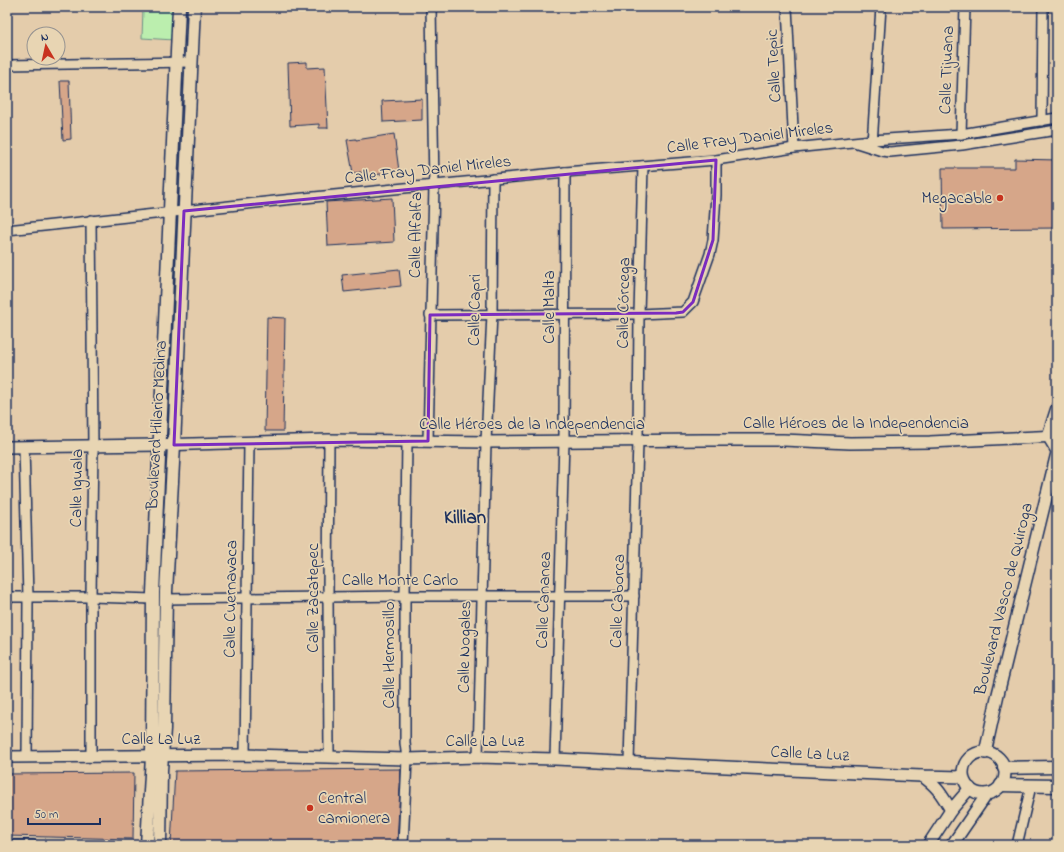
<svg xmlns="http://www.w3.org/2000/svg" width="1064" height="852" font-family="'Indie Flower',sans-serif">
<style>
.green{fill:#bbeeae;stroke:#6b8e86}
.building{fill:#d6a689;stroke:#1b2f5e}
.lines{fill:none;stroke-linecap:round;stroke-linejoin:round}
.minor-casing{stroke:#1b2f5e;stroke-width:12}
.tertiary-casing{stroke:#1b2f5e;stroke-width:14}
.secondary-casing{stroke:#1b2f5e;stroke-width:15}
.minor{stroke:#e8d5b3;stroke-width:9}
.tertiary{stroke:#e8d5b3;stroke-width:11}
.secondary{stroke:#e8d5b3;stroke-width:12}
.marked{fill:none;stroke:#7b2cbf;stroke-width:3;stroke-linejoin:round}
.poi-dot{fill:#c8321e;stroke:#e8d5b3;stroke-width:1.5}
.labels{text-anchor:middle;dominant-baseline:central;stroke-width:3.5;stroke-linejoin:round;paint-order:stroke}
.street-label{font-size:17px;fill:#1b2f5e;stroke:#e8d5b3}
.poi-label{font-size:17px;fill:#1b2f5e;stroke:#e8d5b3;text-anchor:end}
.quarter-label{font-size:19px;font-weight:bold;fill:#1b2f5e;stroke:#e8d5b3}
</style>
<rect width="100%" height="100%" fill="#e4ccab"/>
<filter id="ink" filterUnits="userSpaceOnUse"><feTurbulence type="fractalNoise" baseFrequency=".025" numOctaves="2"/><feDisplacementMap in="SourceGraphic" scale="8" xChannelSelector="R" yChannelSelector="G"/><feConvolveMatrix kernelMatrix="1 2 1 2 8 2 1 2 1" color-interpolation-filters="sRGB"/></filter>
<g filter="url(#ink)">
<polygon class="green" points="146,7 176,7 174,40 142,38 143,9"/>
<g class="building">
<polygon points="307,62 307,68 325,67 328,128 319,128 319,124 290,126 288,63"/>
<polygon points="60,81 69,81 71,139 63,140"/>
<polygon points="422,99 422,120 383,122 382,101"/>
<polygon points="394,134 399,171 362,177 361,172 353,173 347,140 356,139 356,140"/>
<polygon points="1015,159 1057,160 1057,228 943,229 942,168 1015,168"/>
<polygon points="392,198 394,242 328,246 326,202"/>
<polygon points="399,269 401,286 344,292 342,275"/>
<polygon points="267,317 285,318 283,431 265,431"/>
<polygon points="401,769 397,845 171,845 175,771"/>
<polygon points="134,773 133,839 7,836 7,774"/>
</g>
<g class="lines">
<defs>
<g id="minor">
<polyline points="787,7 794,148"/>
<polyline points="7,65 191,62"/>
<polyline points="1042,121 1043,7"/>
<polyline points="961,134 965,7"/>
<polyline points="857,143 882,151 890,152 962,145 1057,130"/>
<polyline points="872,144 881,7"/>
<polyline points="91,220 93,446 91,597 91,756"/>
<polyline points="7,230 284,200 565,172 716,160 794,148 872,140 961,134 1057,118"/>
<polyline points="430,315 639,314 683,312 693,302 710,254 713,240 716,195 716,160"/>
<polyline points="329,440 328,597 329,756"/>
<polyline points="428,441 434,186 431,7"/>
<polyline points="24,447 28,597 27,757"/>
<polyline points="7,597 91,597 153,599"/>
<polyline points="166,599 405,596 634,596"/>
<polyline points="245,755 249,443"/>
<polyline points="478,757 486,442 492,314 493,179"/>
<polyline points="555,759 564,441 565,172"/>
<polyline points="629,763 638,441 639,314 643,166"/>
<polyline points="7,845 33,845"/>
<polyline points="403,845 407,759 405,743 405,596 407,441"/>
<polyline points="1017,845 1031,786"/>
</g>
<g id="tertiary">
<polyline points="1057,408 1048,436 1057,451"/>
<polyline points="7,447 159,445 329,440 486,442 705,440 783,440 850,443 930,442 1057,436"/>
<circle cx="984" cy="773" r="21"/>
<polyline points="985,753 998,694 1057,453"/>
<polyline points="7,757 245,755 407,759 478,757 555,759 921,776 963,777"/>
<path d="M922 776C938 787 941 794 951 810"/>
<polyline points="928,845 951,810 970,788"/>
<polyline points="952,845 987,794"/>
</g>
<g id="secondary">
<polyline points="1004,768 1057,767"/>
<polyline points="1001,785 1057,786"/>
<polyline points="147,845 152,756 153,593 179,7"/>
<polyline points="160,845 161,770 164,729 166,592 174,445 194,7"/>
</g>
</defs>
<use href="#minor" class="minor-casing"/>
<use href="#tertiary" class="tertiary-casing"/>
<use href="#secondary" class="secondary-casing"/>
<use href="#minor" class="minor"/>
<use href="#tertiary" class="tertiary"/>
<use href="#secondary" class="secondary"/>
</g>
</g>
<path class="marked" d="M716 160 713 240 693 302 683 312 676 313 430 315 428 441 174 445 184 211Z"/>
<g class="poi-dot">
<circle cx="1000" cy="198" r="4"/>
<circle cx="310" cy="808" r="4"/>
</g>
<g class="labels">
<g class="street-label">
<text transform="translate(774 66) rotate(-93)">Calle Tepic</text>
<text transform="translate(947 70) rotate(-88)">Calle Tijuana</text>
<text transform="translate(750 138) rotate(-7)">Calle Fray Daniel Mireles</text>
<text transform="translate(428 170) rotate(-6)">Calle Fray Daniel Mireles</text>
<text transform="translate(416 235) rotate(-89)">Calle Alfalfa</text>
<text transform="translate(624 303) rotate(-89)">Calle Córcega</text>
<text transform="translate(549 307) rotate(-90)">Calle Malta</text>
<text transform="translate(475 310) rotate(-89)">Calle Capri</text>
<text x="856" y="423">Calle Héroes de la Independencia</text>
<text x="532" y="424">Calle Héroes de la Independencia</text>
<text transform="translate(157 425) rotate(-87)">Boulevard Hilario Medina</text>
<text transform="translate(77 488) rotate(-89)">Calle Iguala</text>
<text x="400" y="580">Calle Monte Carlo</text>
<text transform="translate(313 598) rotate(-90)">Calle Zacatepec</text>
<text transform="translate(231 599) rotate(-89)">Calle Cuernavaca</text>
<text transform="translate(1004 599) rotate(-76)">Boulevard Vasco de Quiroga</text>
<text transform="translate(544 600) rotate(-88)">Calle Cananea</text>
<text transform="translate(618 601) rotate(-88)">Calle Caborca</text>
<text transform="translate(465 647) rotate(-89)">Calle Nogales</text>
<text transform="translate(389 655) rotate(-90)">Calle Hermosillo</text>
<text x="161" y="739">Calle La Luz</text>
<text x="485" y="741">Calle La Luz</text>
<text transform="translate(810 754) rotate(3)">Calle La Luz</text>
</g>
<g class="poi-label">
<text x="992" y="198">Megacable</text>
<text x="318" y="798" text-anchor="start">Central<tspan x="318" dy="20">camionera</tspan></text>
</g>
<g class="quarter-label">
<text x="465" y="518">Killian</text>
</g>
</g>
<rect width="1064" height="852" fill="none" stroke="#e8d5b3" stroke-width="24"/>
<rect x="12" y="12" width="1040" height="828" fill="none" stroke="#1b2f5e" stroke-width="1.5" filter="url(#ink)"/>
<g transform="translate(46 46) rotate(351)"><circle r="19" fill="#e8d5b3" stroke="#969391"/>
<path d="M0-3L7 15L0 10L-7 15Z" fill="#c8321e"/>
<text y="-6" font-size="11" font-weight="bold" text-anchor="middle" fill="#1b2f5e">N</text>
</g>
<path d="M28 818v6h72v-6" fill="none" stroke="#1b2f5e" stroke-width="2"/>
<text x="34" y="818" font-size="12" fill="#1b2f5e" stroke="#e8d5b3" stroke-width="3" paint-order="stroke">50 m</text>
</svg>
